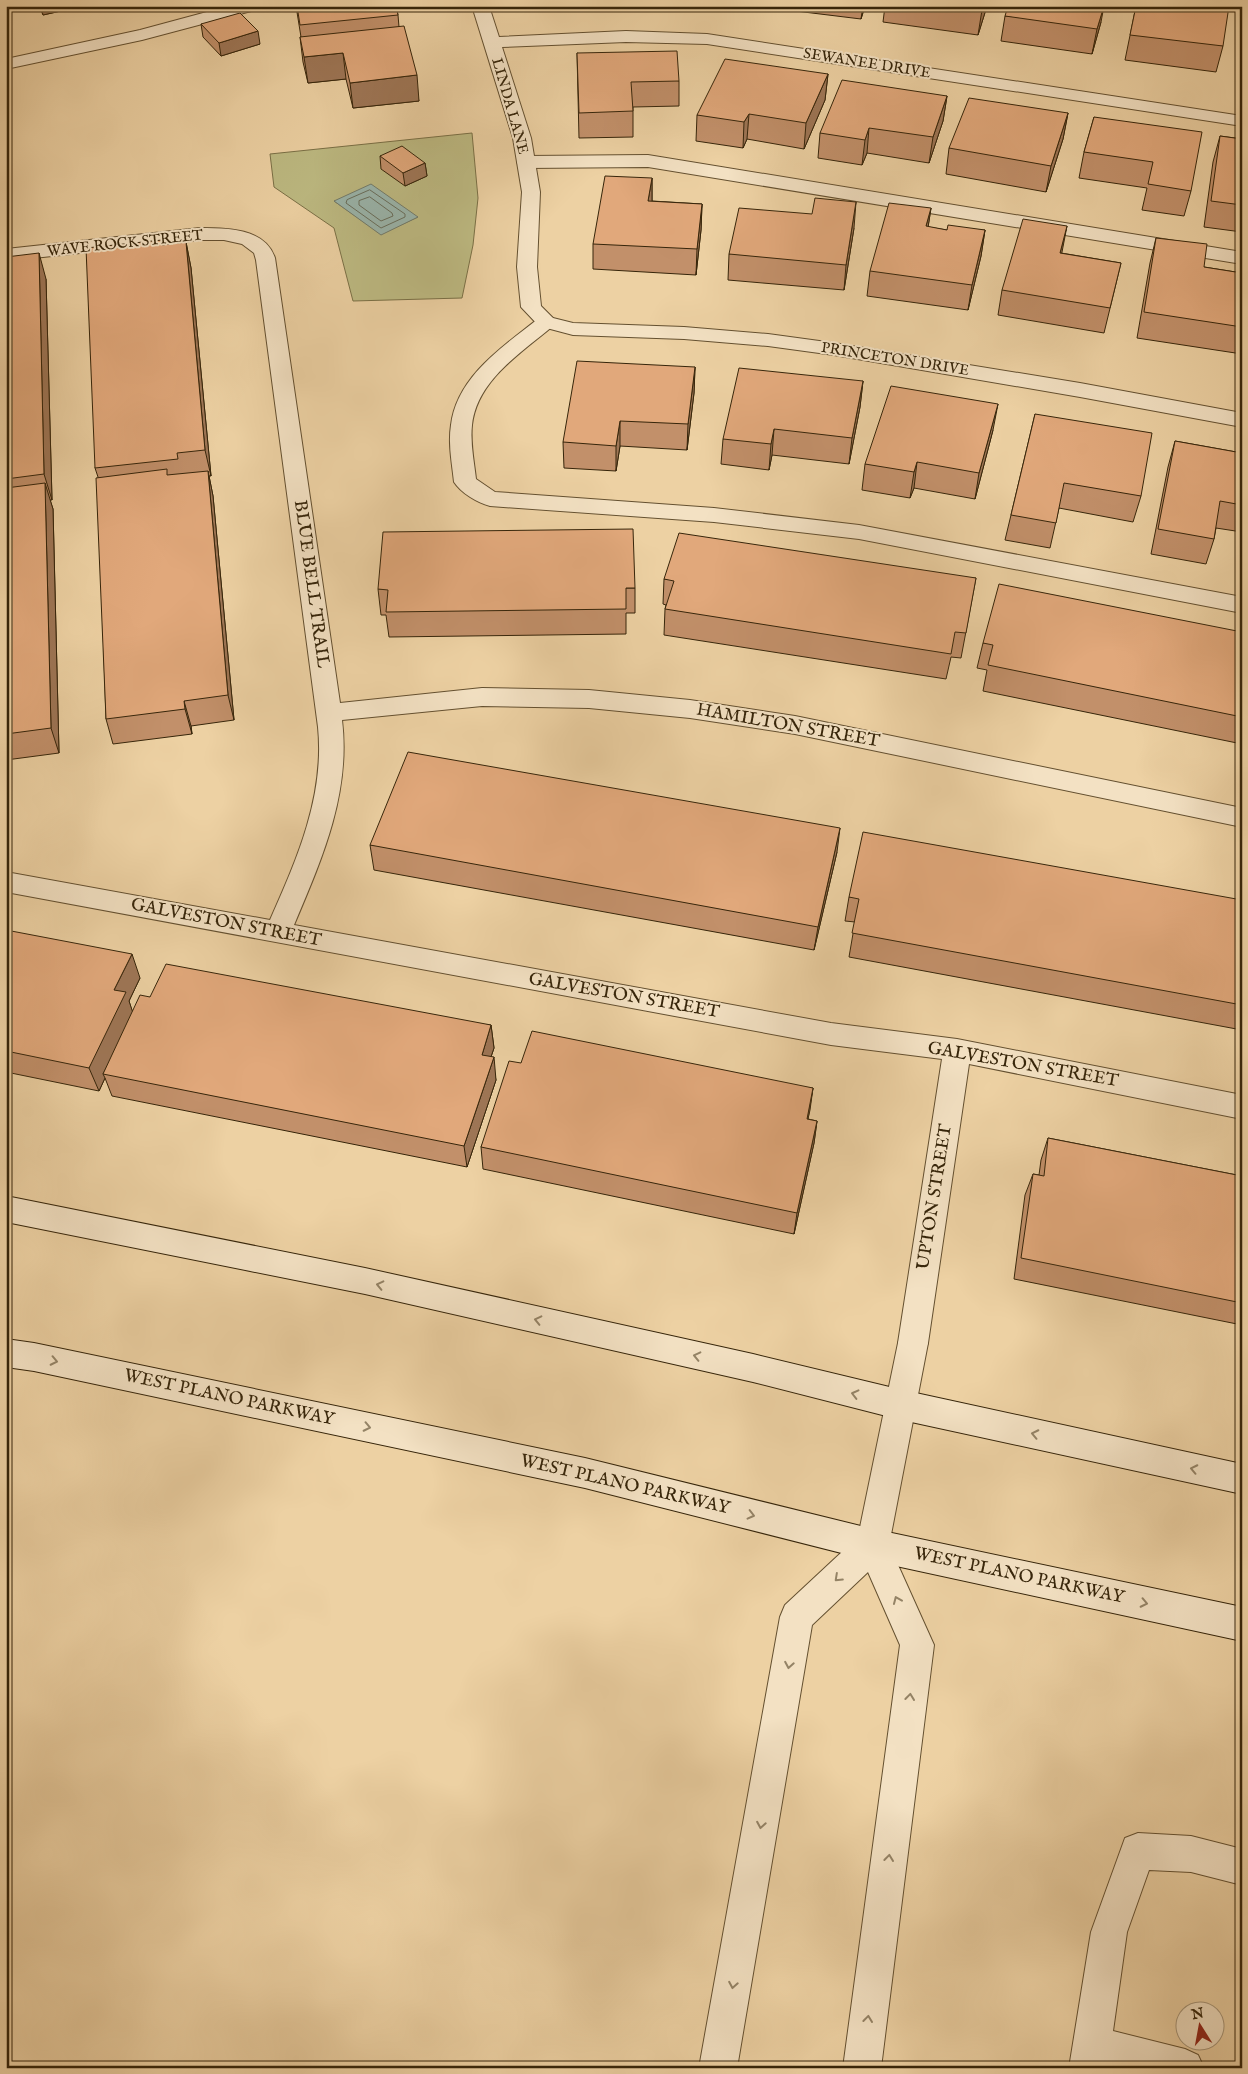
<svg xmlns="http://www.w3.org/2000/svg" width="1248" height="2074" font-family="'IM FELL English',serif">
<style>
.green{fill:#bdba82;stroke:#7a7046;fill-rule:evenodd}
.water{fill:#9ab6ad;stroke:#727c6c}
.lines{fill:none;stroke-linecap:round;stroke-linejoin:round}
.shore{stroke:#686e5c;stroke-width:1}
.lane-casing{stroke:#645030;stroke-width:2}
.street-casing{stroke:#645030;stroke-width:2}
.secondary-casing{stroke:#36250a;stroke-width:2}
.lane{fill:#f3e1c3;fill-rule:evenodd}
.street{fill:#f3e1c3;fill-rule:evenodd}
.secondary{fill:#f3e1c3;fill-rule:evenodd}
.wall{fill:#c2906a;stroke:#36250a}
.shaded-wall{fill:#9e7656;stroke:#36250a}
.building{fill:#e1a87b;stroke:#36250a}
.oneway{stroke:#948366}
.labels{text-anchor:middle;dominant-baseline:central;stroke-width:4;stroke-linejoin:round;paint-order:stroke}
.far-street-label{font-size:15px;fill:#36250a;stroke:#f3e1c3}
.street-label{font-size:18px;fill:#36250a;stroke:#f3e1c3}
</style>
<rect width="100%" height="100%" fill="#edd1a3"/>
<filter id="stains"><feTurbulence type="fractalNoise" baseFrequency=".004" numOctaves="4"/><feColorMatrix values="0 0 0 0 .2 0 0 0 0 .09 0 0 0 0 .02 0 0 0 .5 -.17"/></filter>
<radialGradient id="worn" r=".72"><stop offset=".6" stop-color="#630" stop-opacity="0"/><stop offset="1" stop-color="#630" stop-opacity=".3"/></radialGradient>
<path class="green" d="M472 133 478 198 473 245 462 298 353 301 334 228 274 187 270 154ZM334 201 418 217 381 234Z"/>
<polygon class="water" points="371,184 418,217 381,235 334,201"/>
<g class="lines">
<g class="shore">
<polygon points="370,190 405,214 405,217 381,228 346,203 347,200"/>
<polygon points="370,197 392,213 393,216 381,221 359,205 359,201"/>
</g>
<defs>
<g id="lane">
<polygon points="229,6 257,6 255,10 142,40 6,69 6,59 140,30"/>
<polygon points="648,155 1242,252 1242,264 648,167 526,168 519,166 517,162 519,158 526,156"/>
<path d="M546 316 553 318 556 322 553 326C521 353 477 380 472 425 470 443 474 461 476 479L495 492 714 508 859 525 1242 597V613L859 539 714 522 490 506C478 503 461 493 454 482 452 463 448 444 451 425 457 376 504 346 539 318Z"/>
<polygon points="913,1329 924,1333 928,1343 889,1545 934,1645 881,2068 843,2068 900,1645 868,1572 812,1625 737,2068 699,2068 780,1617 785,1605 858,1537 898,1343 902,1333"/>
<polygon points="1138,1833 1191,1836 1242,1849 1242,1885 1191,1872 1149,1870 1127,1932 1113,2031 1185,2049 1198,2055 1204,2068 1069,2068 1091,1932 1125,1838"/>
</g>
<g id="street">
<polygon points="472,6 489,6 499,37 626,31 707,34 1242,116 1242,126 707,44 626,42 502,47 531,138 540,192 537,267 541,306 553,318 573,323 684,327 768,334 834,343 1080,383 1242,413 1242,427 1080,397 834,355 768,346 684,339 573,335 539,326 521,307 517,267 522,192 513,138"/>
<path d="M200 228C227 228 265 228 275 258L340 703 482 688 589 690 690 700 795 716 1242 808V827L795 734 690 718 589 708 482 706 342 720C351 793 322 859 294 925L831 1023 957 1039 1242 1095V1119L969 1064 928 1343 924 1353 913 1357 902 1353 898 1343 942 1059 831 1045 6 892V872L270 920C297 859 325 796 318 727L256 260 254 253 242 244 224 240H200L6 261V249Z"/>
</g>
<g id="secondary">
<polygon points="6,1196 365,1268 753,1354 902,1390 1242,1464 1242,1494 902,1420 753,1382 365,1294 6,1222"/>
<polygon points="6,1339 34,1343 585,1458 873,1529 1242,1607 1242,1641 873,1561 585,1488 34,1371 6,1367"/>
</g>
</defs>
<use href="#lane" class="lane-casing"/>
<use href="#street" class="street-casing"/>
<use href="#secondary" class="secondary-casing"/>
<use href="#lane" class="lane"/>
<use href="#street" class="street"/>
<use href="#secondary" class="secondary"/>
</g>
<g class="wall">
<polygon points="39,6 83,6 43,15"/>
<polygon points="296,6 396,6 398,15 399,27 419,101 353,108 346,79 308,83 303,62 300,37 301,37"/>
<polygon points="771,6 865,6 861,19 771,8"/>
<polygon points="885,6 987,6 978,35 883,22"/>
<polygon points="1136,6 1223,46 1216,72 1125,60"/>
<polygon points="1005,16 1101,22 1092,54 1001,41"/>
<polygon points="201,24 260,44 221,56 203,37"/>
<polygon points="577,53 679,81 679,106 633,107 633,137 579,138"/>
<polygon points="1242,58 1242,73 1238,72"/>
<polygon points="828,74 825,100 804,149 747,139 743,148 696,141 697,115"/>
<polygon points="947,96 943,121 929,163 867,153 862,165 818,158 820,133"/>
<polygon points="1068,113 1063,139 1046,192 946,174 949,148"/>
<polygon points="1094,117 1191,191 1184,216 1142,210 1147,188 1079,178 1084,152"/>
<polygon points="1220,136 1242,139 1242,232 1204,227 1213,162"/>
<polygon points="380,156 425,163 427,176 405,186 381,169"/>
<polygon points="652,178 652,201 702,204 701,230 696,275 593,269 593,244"/>
<polygon points="931,208 928,227 947,230 985,230 981,256 968,310 867,296 870,271"/>
<polygon points="854,228 844,290 728,280 729,254"/>
<polygon points="1156,238 1204,267 1242,273 1242,354 1137,338 1150,263"/>
<polygon points="162,240 163,245 186,242 191,268 211,476 209,476 213,496 234,720 191,726 192,734 113,744 106,719 98,477 95,468"/>
<polygon points="1061,253 1121,263 1104,333 998,315 1002,290"/>
<polygon points="6,257 46,279 52,500 50,500 53,509 59,753 6,760"/>
<polygon points="695,367 694,393 687,450 620,446 616,471 564,468 563,442"/>
<polygon points="863,381 860,407 849,464 772,455 769,470 721,464 723,439"/>
<polygon points="1035,414 1141,496 1133,522 1059,508 1050,548 1005,540 1011,515"/>
<polygon points="993,430 975,499 914,488 910,498 862,490 865,464"/>
<polygon points="1175,441 1242,453 1242,532 1216,528 1214,539 1206,564 1151,554 1168,467"/>
<polygon points="976,578 961,658 951,657 946,679 664,635 665,609 666,605 663,604 664,579"/>
<polygon points="635,588 635,613 626,613 626,634 389,637 386,615 381,615 378,589"/>
<polygon points="1242,632 1242,744 983,691 987,670 977,668 983,643"/>
<polygon points="370,845 837,852 814,950 374,870"/>
<polygon points="849,897 1242,900 1242,1030 849,957 855,922 845,921"/>
<polygon points="6,930 140,978 129,1001 132,1011 150,997 491,1025 494,1048 491,1057 496,1080 467,1167 112,1096 105,1078 99,1091 6,1072"/>
<polygon points="521,1063 813,1088 808,1119 817,1121 814,1143 794,1234 483,1169 481,1147"/>
<polygon points="1048,1138 1242,1176 1242,1325 1014,1279 1025,1195 1033,1174 1039,1175 1041,1160"/>
</g>
<g class="shaded-wall">
<polygon points="41,6 83,6 43,15"/>
<polygon points="863,6 865,6 861,19"/>
<polygon points="983,6 987,6 978,35 982,10"/>
<polygon points="1104,6 1101,22 1092,54 1097,29"/>
<polygon points="6,17 11,34 6,34"/>
<polygon points="258,31 260,44 221,56 219,43"/>
<polygon points="343,53 346,79 308,83 304,57"/>
<polygon points="828,74 825,100 804,149 806,123"/>
<polygon points="417,75 419,101 353,108 350,83"/>
<polygon points="947,96 943,121 929,163 933,137"/>
<polygon points="1068,113 1063,139 1046,192 1051,166"/>
<polygon points="749,114 747,139 743,148 744,122"/>
<polygon points="869,128 867,153 862,165 865,140"/>
<polygon points="425,163 427,176 405,186 403,173"/>
<polygon points="652,178 652,204 648,201"/>
<polygon points="856,202 854,228 844,290 846,265"/>
<polygon points="702,204 701,230 696,275 697,249"/>
<polygon points="931,208 927,234 926,226"/>
<polygon points="1067,226 1062,252 1054,279 1060,253"/>
<polygon points="985,230 981,256 968,310 972,285"/>
<polygon points="186,242 191,268 211,476 205,450"/>
<polygon points="39,253 46,279 52,500 44,474"/>
<polygon points="695,367 694,393 687,450 688,424"/>
<polygon points="863,381 860,407 849,464 852,438"/>
<polygon points="998,404 993,430 975,499 979,473"/>
<polygon points="620,421 620,446 616,471 616,446"/>
<polygon points="774,429 772,455 769,470 771,444"/>
<polygon points="917,462 914,488 910,498 914,472"/>
<polygon points="208,471 213,496 234,720 228,695"/>
<polygon points="45,483 53,509 59,753 51,728"/>
<polygon points="184,701 191,726 192,734 185,709"/>
<polygon points="840,828 837,852 814,950 818,927"/>
<polygon points="132,954 140,978 129,1001 134,1016 103,1074 105,1078 99,1091 89,1068 114,990"/>
<polygon points="491,1025 494,1048 484,1077 482,1055"/>
<polygon points="494,1057 496,1080 467,1167 464,1146"/>
<polygon points="813,1088 810,1110 803,1141 807,1119"/>
<polygon points="817,1121 814,1143 794,1234 797,1213"/>
</g>
<g class="building">
<polygon points="297,6 396,6 398,15 300,25"/>
<polygon points="957,6 983,6 982,10"/>
<polygon points="1008,6 1104,6 1097,29 1005,16"/>
<polygon points="1136,6 1229,6 1223,46 1130,35"/>
<polygon points="240,13 258,31 219,43 201,24"/>
<polygon points="404,26 417,75 350,83 343,53 304,57 300,37"/>
<polygon points="677,51 679,81 631,82 633,111 579,113 577,53"/>
<polygon points="725,59 828,74 806,123 749,114 744,122 697,115"/>
<polygon points="842,80 947,96 933,137 869,128 865,140 820,133"/>
<polygon points="969,98 1068,113 1051,166 949,148"/>
<polygon points="1094,117 1202,132 1191,191 1148,184 1153,162 1084,152"/>
<polygon points="1220,136 1242,139 1242,205 1211,201"/>
<polygon points="402,146 425,163 403,173 380,156"/>
<polygon points="605,176 652,178 648,201 702,204 697,249 593,244"/>
<polygon points="815,198 856,202 846,265 729,254 739,208 812,214"/>
<polygon points="889,203 931,208 926,226 947,230 948,225 985,230 972,285 870,271"/>
<polygon points="1023,219 1067,226 1060,253 1121,263 1110,308 1002,290"/>
<polygon points="1156,238 1207,244 1204,267 1242,273 1242,327 1144,312"/>
<polygon points="162,240 162,245 186,242 205,450 177,453 178,459 95,468 86,248"/>
<polygon points="39,253 44,474 6,479 6,257"/>
<polygon points="577,361 695,367 688,424 620,421 616,446 563,442"/>
<polygon points="739,368 863,381 852,438 774,429 771,444 723,439"/>
<polygon points="891,386 998,404 979,473 917,462 914,472 865,464"/>
<polygon points="1035,414 1152,433 1141,496 1064,483 1056,523 1011,515"/>
<polygon points="1175,441 1242,453 1242,505 1220,501 1214,539 1158,529"/>
<polygon points="167,469 167,475 208,471 228,695 184,701 185,709 106,719 96,478"/>
<polygon points="45,483 51,728 6,734 6,488"/>
<polygon points="633,529 635,588 626,588 626,609 386,612 388,590 378,589 383,532"/>
<polygon points="679,533 976,578 966,633 955,632 951,654 665,609 674,581 664,579"/>
<polygon points="999,584 1242,632 1242,717 988,665 993,645 983,643"/>
<polygon points="408,752 840,828 818,927 370,845"/>
<polygon points="863,832 1242,900 1242,1005 852,933 859,899 849,897"/>
<polygon points="6,930 132,954 114,990 126,992 89,1068 6,1051"/>
<polygon points="166,964 491,1025 482,1055 494,1057 464,1146 103,1074 140,995 150,997"/>
<polygon points="532,1031 813,1088 807,1119 817,1121 797,1213 481,1147 509,1061 521,1063"/>
<polygon points="1048,1138 1242,1176 1242,1303 1021,1258 1033,1174 1044,1176"/>
</g>
<defs><path id="oneway-chevron" d="M-2-3.5L2.5 0L-2 3.5" fill="none" stroke-width="1.6" stroke-linecap="round" stroke-linejoin="round" transform="scale(1.25)"/></defs>
<g class="oneway">
<use href="#oneway-chevron" transform="translate(380 1285) rotate(-167)"/>
<use href="#oneway-chevron" transform="translate(538 1320) rotate(-167)"/>
<use href="#oneway-chevron" transform="translate(697 1356) rotate(-167)"/>
<use href="#oneway-chevron" transform="translate(54 1361) rotate(12)"/>
<use href="#oneway-chevron" transform="translate(855 1394) rotate(-166)"/>
<use href="#oneway-chevron" transform="translate(367 1427) rotate(12)"/>
<use href="#oneway-chevron" transform="translate(1035 1434) rotate(-168)"/>
<use href="#oneway-chevron" transform="translate(1194 1469) rotate(-168)"/>
<use href="#oneway-chevron" transform="translate(751 1515) rotate(14)"/>
<use href="#oneway-chevron" transform="translate(838 1578) rotate(137)"/>
<use href="#oneway-chevron" transform="translate(897 1600) rotate(-113)"/>
<use href="#oneway-chevron" transform="translate(1144 1603) rotate(12)"/>
<use href="#oneway-chevron" transform="translate(789 1665) rotate(100)"/>
<use href="#oneway-chevron" transform="translate(910 1697) rotate(-83)"/>
<use href="#oneway-chevron" transform="translate(761 1825) rotate(100)"/>
<use href="#oneway-chevron" transform="translate(889 1858) rotate(-83)"/>
<use href="#oneway-chevron" transform="translate(733 1985) rotate(100)"/>
<use href="#oneway-chevron" transform="translate(868 2019) rotate(-83)"/>
</g>
<g class="labels">
<g class="far-street-label">
<text transform="translate(867 63) rotate(9)">SEWANEE DRIVE</text>
<text transform="translate(510 106) rotate(74)">LINDA LANE</text>
<text transform="translate(125 243) rotate(-6)">WAVE ROCK STREET</text>
<text transform="translate(895 359) rotate(9)">PRINCETON DRIVE</text>
</g>
<g class="street-label">
<text transform="translate(311 584) rotate(82)">BLUE BELL TRAIL</text>
<text transform="translate(788 726) rotate(10)">HAMILTON STREET</text>
<text transform="translate(226 923) rotate(11)">GALVESTON STREET</text>
<text transform="translate(624 996) rotate(10)">GALVESTON STREET</text>
<text transform="translate(1023 1065) rotate(10)">GALVESTON STREET</text>
<text transform="translate(935 1197) rotate(-81)">UPTON STREET</text>
<text transform="translate(229 1398) rotate(12)">WEST PLANO PARKWAY</text>
<text transform="translate(625 1485) rotate(13)">WEST PLANO PARKWAY</text>
<text transform="translate(1019 1576) rotate(12)">WEST PLANO PARKWAY</text>
</g>
</g>
<rect width="1248" height="2074" fill="none" stroke="#edd1a3" stroke-width="25"/>
<rect x="8" y="8" width="1233" height="2059" fill="none" stroke="#36250a" stroke-width="2.5"/>
<rect x="12" y="12" width="1223" height="2049" fill="none" stroke="#36250a"/>
<g transform="translate(1200 2026) rotate(349)"><circle r="24" fill="#f3e1c3" stroke="#a79679"/>
<path d="M0-4L9 19L0 12L-9 19Z" fill="#8f2418"/>
<text y="-8" font-size="14" font-weight="bold" text-anchor="middle" fill="#36250a">N</text>
</g>
<rect width="100%" height="100%" filter="url(#stains)"/>
<rect width="100%" height="100%" fill="url(#worn)"/>
</svg>
